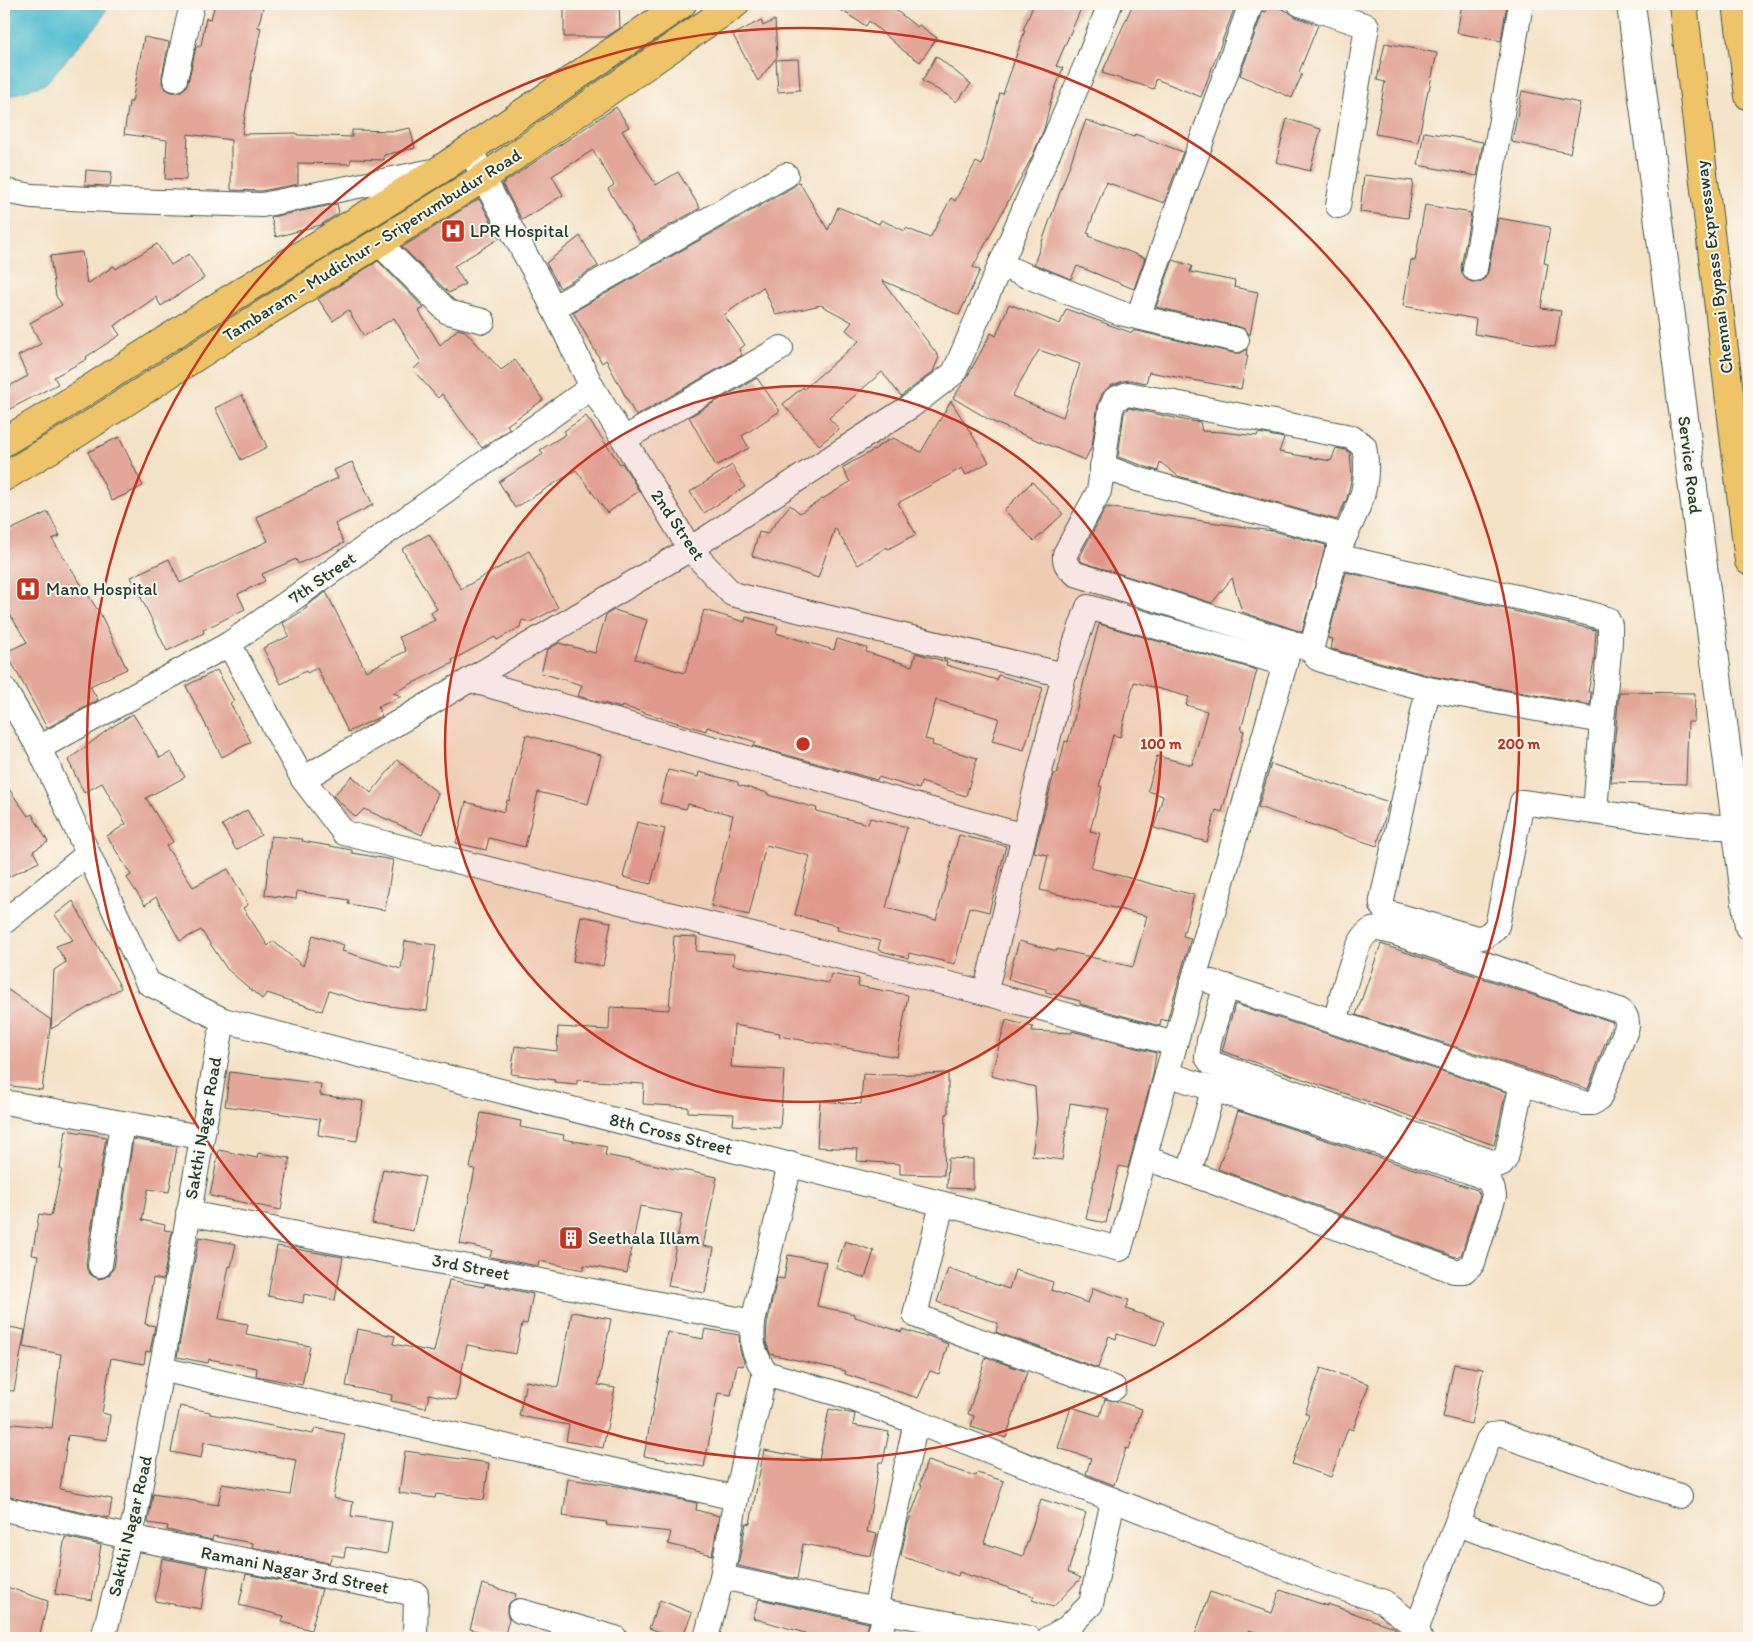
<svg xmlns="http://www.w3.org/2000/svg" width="1753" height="1642" font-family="Itim,sans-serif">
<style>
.water{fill:#56c0d1;stroke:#3a7e82}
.building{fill:#e3a79a;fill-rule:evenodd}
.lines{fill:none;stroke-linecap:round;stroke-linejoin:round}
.minor-casing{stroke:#3f564a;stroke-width:26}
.tertiary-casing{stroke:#3f564a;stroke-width:30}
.primary-casing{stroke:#3f564a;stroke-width:30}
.trunk-casing{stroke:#3f564a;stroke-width:30}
.minor{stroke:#fff;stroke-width:24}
.tertiary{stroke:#fff;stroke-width:28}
.primary{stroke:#efc469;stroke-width:28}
.trunk{stroke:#efc469;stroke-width:28}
.ring{fill:none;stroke:#c8321e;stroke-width:2.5}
.labels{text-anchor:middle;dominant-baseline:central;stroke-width:4;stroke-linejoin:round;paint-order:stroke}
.poi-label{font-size:18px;fill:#1f3d34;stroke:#fbf7ec;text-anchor:start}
.street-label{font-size:18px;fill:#1f3d34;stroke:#fbf7ec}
.centre{fill:#c8321e;stroke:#fbf7ec;stroke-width:2.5}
.ring-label{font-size:15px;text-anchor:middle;font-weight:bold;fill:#c8321e;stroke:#fbf7ec;stroke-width:4;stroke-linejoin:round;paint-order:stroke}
</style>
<rect width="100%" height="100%" fill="#fbf7ec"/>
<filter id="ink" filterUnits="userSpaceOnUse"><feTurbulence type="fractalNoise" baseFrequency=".02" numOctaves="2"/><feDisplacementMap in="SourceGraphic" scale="10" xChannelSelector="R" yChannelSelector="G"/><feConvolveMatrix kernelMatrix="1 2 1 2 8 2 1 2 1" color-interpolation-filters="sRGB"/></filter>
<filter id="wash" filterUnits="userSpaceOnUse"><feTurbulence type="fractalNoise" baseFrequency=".0096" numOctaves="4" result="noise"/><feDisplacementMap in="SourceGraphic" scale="20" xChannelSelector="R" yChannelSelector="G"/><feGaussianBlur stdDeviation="1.12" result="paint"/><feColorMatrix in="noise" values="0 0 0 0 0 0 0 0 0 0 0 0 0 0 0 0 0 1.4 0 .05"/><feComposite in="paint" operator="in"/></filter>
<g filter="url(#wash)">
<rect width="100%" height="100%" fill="#f4e2c7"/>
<polygon class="water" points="4,4 109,4 100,22 45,84 4,98"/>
<g id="blocks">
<g class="building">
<polygon points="215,4 264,4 258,27 261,28 252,72 242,134 297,133 297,135 352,137 352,130 395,131 410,128 415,148 384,155 384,160 351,159 350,164 298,163 298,184 261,191 231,190 231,140 188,134 186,180 165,179 167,140 124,134 129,102 132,102 144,37 169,42 162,76 162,83 166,89 172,92 180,92 185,88 188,82 196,47 201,46 206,18 211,19"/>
<polygon points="564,4 619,4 620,28 606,37 564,37"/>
<polygon points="831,4 888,4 917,27 919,25 937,38 920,62 904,51 869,21 866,26"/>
<polygon points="1034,4 1083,4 1056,66 1063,68 1051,100 1044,129 1032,157 973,267 980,270 959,315 882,280 939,357 933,372 901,396 882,372 829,418 839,429 819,445 783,404 803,387 804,389 859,341 846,330 852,322 821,305 776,315 763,287 724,315 745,345 739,349 742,355 636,416 606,360 602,363 573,312 793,187 799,182 828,230 838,207 879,224 881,220 905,231 906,228 930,238 951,198 955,201 976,162 982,165 1000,93 1003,94 1025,30 1023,30"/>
<polygon points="1133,4 1236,4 1201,97 1156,79 1154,89 1102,73"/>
<polygon points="1269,4 1289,12 1296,17 1318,25 1299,72 1302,74 1292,98 1240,75 1263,11 1266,12"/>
<polygon points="1462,4 1507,4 1501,41 1457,33"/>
<polygon points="761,20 763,26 775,20 777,57 758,81 733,35"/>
<polygon points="1385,43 1437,53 1429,90 1428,90 1418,142 1375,134 1385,82 1377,80"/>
<polygon points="936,56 971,84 956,102 947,95 922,81"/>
<polygon points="798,59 800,90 778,92 776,60"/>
<polygon points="1522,91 1580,103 1570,153 1512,142"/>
<polygon points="616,107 629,127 622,131 656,185 678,172 700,208 640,242 608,189 614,185 593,150 552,176 563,195 522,220 502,184"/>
<polygon points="1287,119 1321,129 1310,171 1276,162"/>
<polygon points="1086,120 1134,137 1135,134 1183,152 1164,203 1106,182 1087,233 1090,234 1089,236 1145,258 1134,289 1077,266 1071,279 1034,264"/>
<polygon points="1424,132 1483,142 1477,176 1418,165"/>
<polygon points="86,170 112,172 110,186 85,185"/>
<polygon points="1364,175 1413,181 1408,218 1360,212"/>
<polygon points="479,199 500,238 454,266 465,284 449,293 402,247"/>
<polygon points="337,204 339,213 320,225 276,237 271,217"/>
<polygon points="1425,205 1471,213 1461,267 1462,274 1466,279 1472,282 1480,282 1485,278 1488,272 1498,218 1550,227 1544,263 1548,264 1541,308 1561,311 1555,347 1474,334 1476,319 1403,306 1411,260 1415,261"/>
<polygon points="580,236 598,266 560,288 546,263"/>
<polygon points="157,244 171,265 189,254 204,278 161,306 156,297 114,326 120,335 86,357 87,359 54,377 58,384 4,412 4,389 28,376 18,356 41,344 30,323 62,305 56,296 50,256 82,252 87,284 114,266 116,269"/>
<polygon points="1173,260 1192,266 1190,272 1235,281 1234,287 1258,292 1250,335 1246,330 1240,327 1156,307"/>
<polygon points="378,261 424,308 419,311 440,345 458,329 465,331 501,370 515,360 543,400 507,425 510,429 482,448 442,394 438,398 413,370 421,362 394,318 364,336 348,310 333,321 318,299"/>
<path d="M1009 304 1060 324 1066 309 1132 333 1133 331H1137L1234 353H1241L1247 349 1246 355H1248L1241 389 1149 372 1146 383 1130 380 1123 381 1110 386 1102 394 1098 404 1092 446 1085 460 995 423 953 398 966 379 991 333 996 336ZM1039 350 1080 364 1063 417 1012 396Z"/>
<polygon points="757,378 780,411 742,436 749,448 716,466 689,417"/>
<polygon points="242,395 267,447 241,460 215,408"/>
<polygon points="951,401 989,462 966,475 962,468 898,503 916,534 888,549 887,547 858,565 835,528 818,578 752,556 759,532 767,534 790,505 800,513 850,482 842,468 877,448 877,447 893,438 921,452"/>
<polygon points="1129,408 1184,420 1200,422 1202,431 1222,432 1257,436 1259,433 1284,438 1279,452 1331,461 1336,448 1346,450 1350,453 1352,476 1347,498 1337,520 1178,476 1160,462 1158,471 1118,457 1124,413 1126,410"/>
<polygon points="586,416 620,464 622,463 639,491 607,513 576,470 515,508 499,482 543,454 540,450 566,434 564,431"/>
<polygon points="119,437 143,486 112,501 88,452"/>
<polygon points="352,462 373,505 335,524 344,543 298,564 296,559 262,574 265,581 238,594 245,609 203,630 204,633 167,651 131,577 169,559 180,583 268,541 256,517 338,478 334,470"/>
<polygon points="732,465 745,487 704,513 690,492"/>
<polygon points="1032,482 1063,514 1034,541 1004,510"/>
<polygon points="1106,507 1272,531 1269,530 1326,545 1302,632 1242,612 1232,578 1212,603 1082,562 1079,558"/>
<polygon points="48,512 60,536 52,539 97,609 98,609 127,669 90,686 98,700 47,728 6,652 27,642 4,605 4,533"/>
<polygon points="429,534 461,589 529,551 558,608 530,622 522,620 520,627 497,640 495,637 452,660 453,663 393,693 402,696 378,707 382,716 348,732 317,668 307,673 306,671 281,684 263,648 289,636 283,623 307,608 306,606 326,592 366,671 406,651 399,637 435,620 431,613 437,609 402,549"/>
<polygon points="1346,572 1596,630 1594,662 1588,692 1591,692 1590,705 1431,676 1331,649 1333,639 1328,638"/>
<polygon points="614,610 647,620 635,659 685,673 704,610 745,622 746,617 778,626 776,633 834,650 837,639 867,648 866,652 912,666 916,653 947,662 946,665 997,680 998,675 1043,688 1024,750 992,741 999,718 936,700 925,739 933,741 932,745 977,758 966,796 921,782 919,789 878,777 877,780 754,746 756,742 707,727 706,731 622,706 621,708 578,696 582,685 541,673 547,650 559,643 595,653 606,615"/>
<polygon points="1099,624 1257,670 1241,730 1244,731 1222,812 1216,810 1207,842 1154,828 1163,796 1148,791 1157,756 1192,765 1207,711 1186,705 1189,697 1134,682 1120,737 1113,735 1099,786 1102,787 1090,831 1100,833 1091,868 1194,895 1183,936 1191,938 1167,1021 1161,1019 1160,1026 1080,1004 1080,1001 1046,992 1046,989 1008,979 1019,941 1057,951 1057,949 1133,967 1147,916 1040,890 1048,855 1034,852 1054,774 1057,774 1065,741 1068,742"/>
<polygon points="217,670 234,701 230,703 251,742 222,757 186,686"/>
<polygon points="1619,692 1695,693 1694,722 1688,722 1686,784 1611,782"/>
<polygon points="133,714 160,758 171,752 185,777 146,798 173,842 166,846 193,887 228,869 248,905 243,908 268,946 273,941 303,966 313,935 344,945 342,951 401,969 405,941 436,945 427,1011 366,1003 329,991 322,1011 267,993 262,999 227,969 201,930 180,941 156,897 145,905 127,878 131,875 107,836 126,824 102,783 84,793 68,760 110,728"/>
<polygon points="526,735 601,755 588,804 538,792 525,847 489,838 486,850 456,843 466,802 504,812 507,800 509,801"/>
<polygon points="397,760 438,793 422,835 364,809 356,817 333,796 352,776 371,793"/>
<polygon points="1271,764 1389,802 1377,846 1258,807"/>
<polygon points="668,770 698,777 699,772 738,782 738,785 768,793 768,795 817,808 816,811 868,824 870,818 907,827 886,908 936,920 959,835 1006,846 989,912 969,907 955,964 909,953 908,958 878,950 880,941 837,930 838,926 795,915 810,856 766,845 749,915 711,906 733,815 688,804 686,809 660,803"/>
<polygon points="4,782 28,816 32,814 48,842 33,851 39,862 4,879"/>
<polygon points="247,810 261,835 236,850 222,825"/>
<polygon points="637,822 665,829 651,884 623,877"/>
<polygon points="271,836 303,839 302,841 352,850 352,853 393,860 385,910 348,904 349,900 297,891 296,899 265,895"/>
<polygon points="73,901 121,988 51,1029 54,970 66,962 56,946 73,940 55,915"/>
<polygon points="581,916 611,922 603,966 573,961"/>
<polygon points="674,936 697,937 696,951 734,954 733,965 829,983 831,974 859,979 858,986 908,995 897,1057 779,1036 780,1033 734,1025 731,1067 784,1070 780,1128 733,1125 734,1114 688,1112 688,1107 643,1104 644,1084 577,1080 577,1084 554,1082 555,1080 511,1074 515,1046 557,1051 558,1027 609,1030 610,1007 669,1010"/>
<polygon points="1381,944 1613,1022 1588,1089 1356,1015"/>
<polygon points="4,987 51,1020 42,1090 4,1085"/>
<polygon points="1235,1004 1506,1092 1494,1145 1222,1051"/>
<polygon points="1006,1020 1033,1027 1032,1031 1072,1033 1072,1031 1156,1053 1153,1075 1128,1168 1119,1166 1106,1223 1086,1219 1109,1109 1070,1103 1062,1160 1032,1156 1037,1119 1035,1087 991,1076"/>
<polygon points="230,1072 321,1084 320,1095 363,1101 357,1141 318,1135 320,1119 225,1106"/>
<polygon points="948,1073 948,1114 946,1114 944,1175 900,1174 900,1164 857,1161 858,1149 817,1147 820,1101 861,1104 863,1074 884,1075"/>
<polygon points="1238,1111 1477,1190 1480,1195 1461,1255 1456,1257 1218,1169"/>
<polygon points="481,1113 521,1121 520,1127 564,1135 563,1139 607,1147 605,1155 717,1177 703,1246 714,1248 705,1293 668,1286 682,1214 640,1206 627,1273 584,1265 584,1270 539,1261 538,1266 490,1257 492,1250 460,1244 475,1169 470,1168"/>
<polygon points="66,1130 106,1137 86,1263 87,1270 91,1275 98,1279 104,1278 110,1274 114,1267 133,1139 177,1147 169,1192 148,1189 142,1220 165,1225 164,1230 172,1231 163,1280 153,1278 145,1324 155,1326 150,1352 146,1351 144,1364 111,1358 102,1413 110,1415 107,1440 68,1435 60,1489 112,1499 109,1518 4,1496 4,1423 52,1428 61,1354 23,1347 38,1256 32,1255 39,1214 51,1216 62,1169 60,1169"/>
<polygon points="219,1150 257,1158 258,1153 290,1158 281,1210 210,1196"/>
<polygon points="948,1158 973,1159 973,1189 947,1188"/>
<polygon points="383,1169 425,1177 413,1231 372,1223"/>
<polygon points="199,1237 236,1244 231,1267 229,1266 219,1319 248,1324 246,1334 310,1346 302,1385 256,1376 257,1368 209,1359 208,1363 177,1357"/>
<polygon points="845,1241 874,1251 865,1278 836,1268"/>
<polygon points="277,1246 343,1257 335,1300 304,1294 303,1303 268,1296"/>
<polygon points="788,1255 826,1262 817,1306 855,1314 855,1317 902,1332 902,1329 926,1337 926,1335 948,1344 939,1374 930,1371 918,1398 854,1377 845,1374 846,1371 770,1354 766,1342 767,1324 777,1278 784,1279"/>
<polygon points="948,1269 1009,1289 1015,1270 1053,1282 1051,1290 1088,1303 1093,1288 1129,1300 1126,1309 1164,1322 1156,1346 1117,1334 1116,1339 1109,1336 1098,1368 996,1332 998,1323 937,1302"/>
<polygon points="449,1280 484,1287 485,1284 533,1294 527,1324 522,1323 516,1354 467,1345 456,1400 429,1394 426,1408 391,1401 392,1395 346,1386 357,1329 395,1336 393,1344 434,1352"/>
<polygon points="572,1312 611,1319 598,1385 615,1388 603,1448 566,1441 569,1425 519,1416 526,1381 558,1387"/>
<polygon points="4,1326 25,1330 14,1391 4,1390"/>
<polygon points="705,1329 739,1335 740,1351 744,1361 743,1366 737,1365 731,1395 718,1393 704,1467 644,1456 667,1332 703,1339"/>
<polygon points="986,1357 1027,1372 1006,1438 971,1427 974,1416 968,1414"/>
<polygon points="1454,1364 1483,1369 1471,1424 1443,1417"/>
<polygon points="1321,1368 1369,1384 1353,1430 1348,1428 1331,1477 1292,1464 1309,1415 1305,1413"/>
<polygon points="1105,1399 1117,1401 1142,1409 1129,1449 1126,1448 1114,1485 1086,1474 1091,1458 1058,1448 1071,1407 1100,1416"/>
<polygon points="180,1406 210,1412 210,1414 313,1434 315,1428 345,1434 333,1498 353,1502 351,1516 392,1522 387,1554 346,1547 344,1557 332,1555 329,1563 252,1547 253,1543 213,1536 212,1540 167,1530 168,1526 148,1523 153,1494 218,1505 222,1484 290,1495 296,1460 204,1442 201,1458 171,1452"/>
<polygon points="829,1409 855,1414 853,1425 889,1432 883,1462 879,1462 867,1532 877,1534 871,1556 803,1544 797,1579 738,1566 746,1523 750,1524 764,1450 819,1460"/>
<polygon points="405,1451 489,1463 484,1500 436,1494 435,1498 399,1493"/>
<polygon points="927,1461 976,1476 977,1473 1004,1481 984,1543 1023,1556 1041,1499 1086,1513 1068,1572 1081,1578 1053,1607 1032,1600 1034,1596 959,1572 958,1576 901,1556 907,1526 922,1485 920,1484"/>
<polygon points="568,1479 618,1486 697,1503 696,1510 719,1516 712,1555 668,1544 671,1532 606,1525 607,1522 563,1516"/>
<polygon points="65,1537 101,1545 92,1600 55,1594"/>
<polygon points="162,1558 208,1567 201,1609 155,1601"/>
<polygon points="246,1574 322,1589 311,1630 282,1622 284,1616 239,1605"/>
<polygon points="482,1584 516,1594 515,1599 510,1602 507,1608 507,1614 509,1619 504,1638 470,1629"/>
<polygon points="4,1586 48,1601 39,1638 4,1638"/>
<polygon points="1280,1590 1327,1606 1328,1604 1393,1627 1406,1638 1274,1638 1249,1630 1246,1638 1194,1638 1210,1592 1272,1613"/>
<polygon points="759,1599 869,1623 865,1638 803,1638 805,1633 753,1618"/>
<polygon points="660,1600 692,1613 682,1638 675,1638 649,1628"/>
</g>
</g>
</g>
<g filter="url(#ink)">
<use href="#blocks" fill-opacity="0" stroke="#3f564a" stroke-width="1"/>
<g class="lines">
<defs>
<g id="minor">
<polyline points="1300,4 1367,26 1338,206"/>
<polyline points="175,79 192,4"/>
<polyline points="471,149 483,178 542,285 592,387 690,549 732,594 1064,675"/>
<polyline points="4,191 32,196 127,201 262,205 433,171"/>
<polyline points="379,243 448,312 483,321"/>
<polyline points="1000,265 1120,313 1237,340"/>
<polyline points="1475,269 1521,4"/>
<polyline points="553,308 786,175"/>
<polyline points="1138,317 1251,4"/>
<polyline points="624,439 781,348"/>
<polyline points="1102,466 1137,479 1344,536"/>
<path d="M1290 642 1076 574C1068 568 1064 564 1065 554L1099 491 1111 409 1115 399 1128 394 1351 437 1364 446C1373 492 1353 515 1336 556L1587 613 1607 619 1610 625V642L1602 721 1595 812"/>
<polyline points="229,644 303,779 344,833 985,993 1175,1044"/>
<polyline points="1311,650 1336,556"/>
<polyline points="470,680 1024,836"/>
<path d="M4 689 39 748 148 983 223 1020 1120 1249 1175 1044 1285 664 1290 642 1311 650 1317 658 1330 663 1428 689 1382 900C1381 907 1383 910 1389 913L1477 938C1487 937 1491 933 1497 926L1522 802 1688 825 1737 828"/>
<polyline points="1428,689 1602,721"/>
<polyline points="39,748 229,644 592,387"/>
<polyline points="303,779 690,549 911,406 954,373 1089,58 1110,4"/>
<polyline points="4,922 88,854"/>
<polyline points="1212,982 1522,1083"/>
<path d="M1226 986 1209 1041 1207 1057 1211 1063 1495 1163 1502 1164 1506 1158 1522 1083 1583 1103H1592L1599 1099 1627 1027C1627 1018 1626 1014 1619 1010L1395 933C1388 931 1379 928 1372 930 1354 936 1341 1003 1335 1022"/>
<polyline points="985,993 1064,675 1088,607 1285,664"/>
<polyline points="4,1102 201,1137"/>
<path d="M1145 1158 1189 1173 1454 1271H1464L1473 1263 1494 1196C1492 1178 1484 1177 1468 1171L1167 1074"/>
<polyline points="1189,1173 1214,1088"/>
<polyline points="942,1204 915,1315 958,1333 1114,1388"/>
<polyline points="188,1213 753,1322"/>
<polyline points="100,1265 122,1123"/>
<path d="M161 1369 736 1498 765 1373C753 1350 751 1348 753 1322L790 1164"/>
<polyline points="765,1373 842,1395 916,1422 1309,1577 1384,1602 1417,1628 1420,1638"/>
<polyline points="916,1422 875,1610 1029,1638"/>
<polyline points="4,1509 129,1537 416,1594 415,1638"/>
<polyline points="1457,1524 1652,1593"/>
<polyline points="722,1577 875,1610"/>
<polyline points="520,1611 615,1638"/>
<polyline points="1417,1628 1488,1440 1492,1435 1499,1434 1680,1496"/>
<polyline points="103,1638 135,1517 223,1020"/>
<polyline points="706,1638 722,1577 736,1498"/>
<polyline points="878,1638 887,1612"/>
<polyline points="1049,1638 1067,1628 1091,1604 1113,1500"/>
</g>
<polyline id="tertiary" points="1631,4 1749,926"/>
<g id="primary">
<polyline points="4,442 63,406 212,310 441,169 682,4"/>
<polyline points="4,477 79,432 228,336 483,178 735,4"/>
</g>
<g id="trunk">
<polyline points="1683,4 1749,561"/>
<polyline points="1737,4 1749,96"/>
</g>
</defs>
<use href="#minor" class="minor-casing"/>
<use href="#tertiary" class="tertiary-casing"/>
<use href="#primary" class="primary-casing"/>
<use href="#trunk" class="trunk-casing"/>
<use href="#minor" class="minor"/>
<use href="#tertiary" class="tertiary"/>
<use href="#primary" class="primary"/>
<use href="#trunk" class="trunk"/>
</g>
</g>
<circle cx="803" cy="744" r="358" fill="#c8321e" fill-opacity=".12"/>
<g class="ring">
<circle cx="803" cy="744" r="358"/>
<circle cx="803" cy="744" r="716"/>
</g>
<defs>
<symbol id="hospital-square" viewBox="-11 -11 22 22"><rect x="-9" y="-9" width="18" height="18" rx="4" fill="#c8321e" stroke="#fbf7ec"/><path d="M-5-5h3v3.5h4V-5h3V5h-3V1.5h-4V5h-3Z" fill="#fff"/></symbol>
<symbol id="building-square" viewBox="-11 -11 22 22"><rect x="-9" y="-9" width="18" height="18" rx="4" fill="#c8321e" stroke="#fbf7ec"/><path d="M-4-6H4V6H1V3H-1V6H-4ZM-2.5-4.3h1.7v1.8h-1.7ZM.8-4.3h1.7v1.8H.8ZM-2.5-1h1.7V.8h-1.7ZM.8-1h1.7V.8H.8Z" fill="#fff"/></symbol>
</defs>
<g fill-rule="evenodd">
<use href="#hospital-square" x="439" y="217" width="28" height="28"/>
<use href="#hospital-square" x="14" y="575" width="28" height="28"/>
<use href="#building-square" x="557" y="1224" width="28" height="28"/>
</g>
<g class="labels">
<g class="poi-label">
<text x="470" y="231">LPR Hospital</text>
<text x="46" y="589">Mano Hospital</text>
<text x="588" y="1238">Seethala Illam</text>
</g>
<g class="street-label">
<text transform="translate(372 245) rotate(-32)">Tambaram - Mudichur - Sriperumbudur Road</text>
<text transform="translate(1714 267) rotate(-97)">Chennai Bypass Expressway</text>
<text transform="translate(1690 465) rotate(83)">Service Road</text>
<text transform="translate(678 525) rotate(56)">2nd Street</text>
<text transform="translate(322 578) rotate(-35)">7th Street</text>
<text transform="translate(203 1128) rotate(-80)">Sakthi Nagar Road</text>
<text transform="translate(671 1134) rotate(14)">8th Cross Street</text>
<text transform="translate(471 1267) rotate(11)">3rd Street</text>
<text transform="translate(130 1526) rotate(-77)">Sakthi Nagar Road</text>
<text transform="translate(295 1570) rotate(11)">Ramani Nagar 3rd Street</text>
</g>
</g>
<circle cx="803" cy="744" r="8" class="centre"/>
<g class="ring-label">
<text x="1161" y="749">100 m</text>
<text x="1519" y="749">200 m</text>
</g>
<rect width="1753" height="1642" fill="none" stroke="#fbf7ec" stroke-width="20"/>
</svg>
